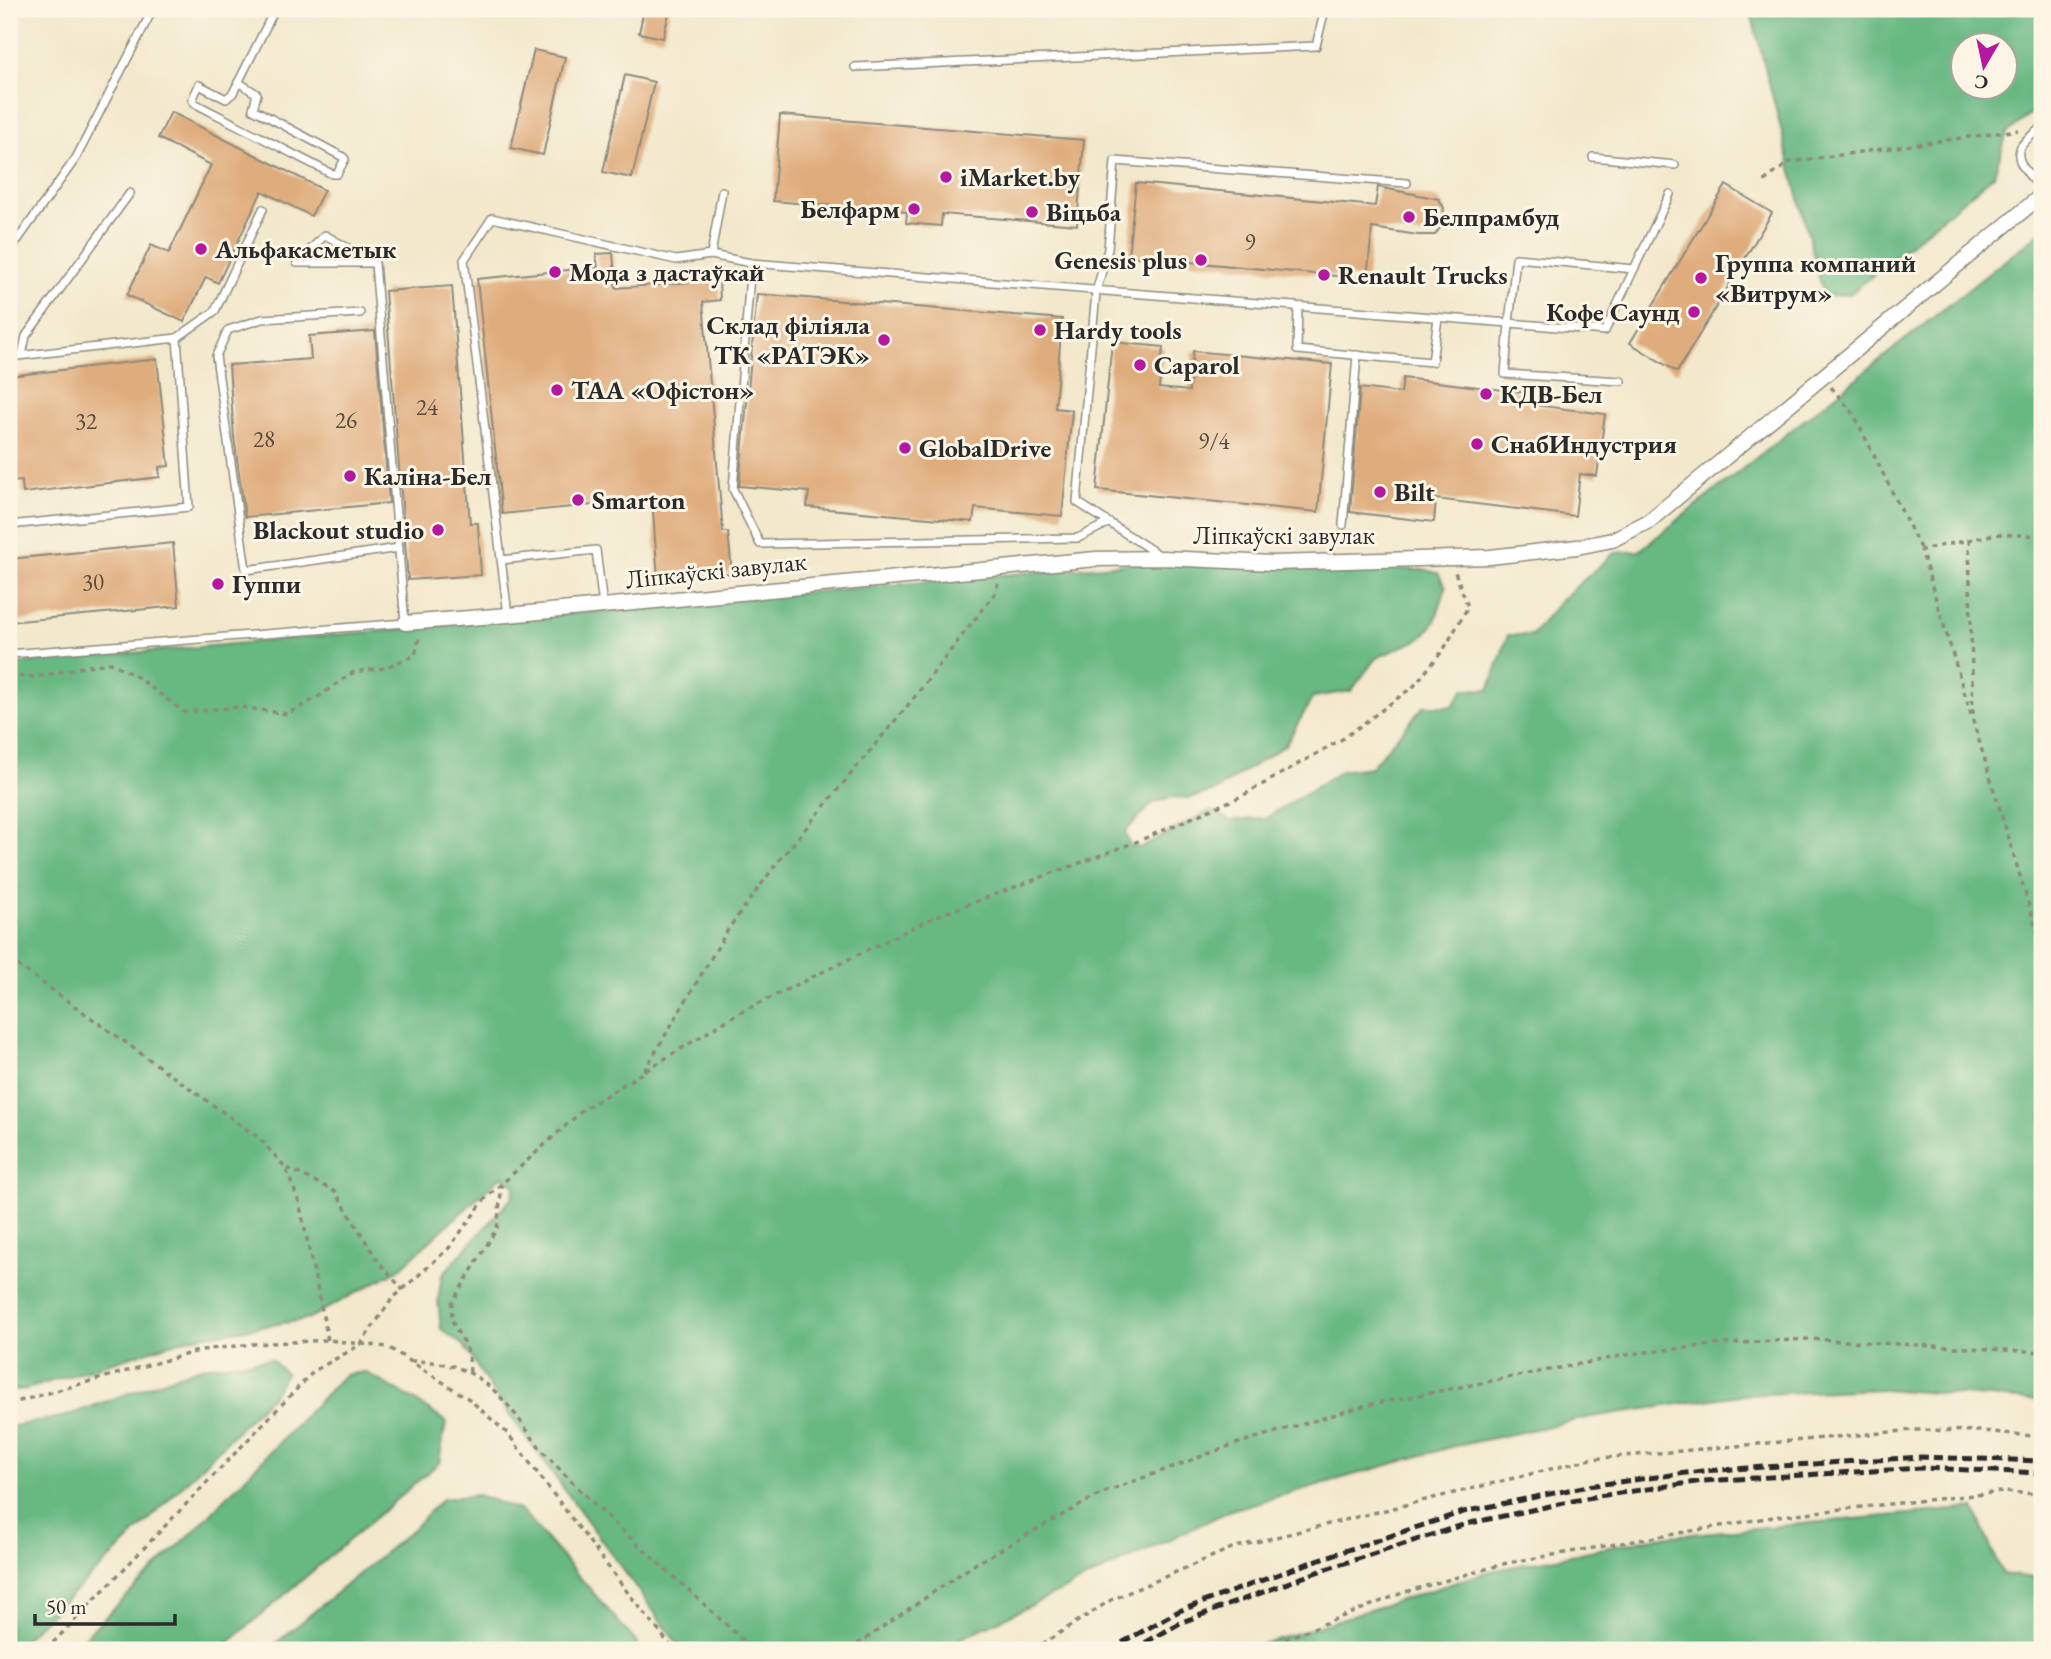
<svg xmlns="http://www.w3.org/2000/svg" width="2051" height="1659" font-family="'EB Garamond',serif">
<style>
.forest{fill:#68b882;stroke:#4a7256;stroke-width:2;fill-rule:evenodd}
.building{fill:#dfac7c}
.lines{fill:none;stroke-linecap:round;stroke-linejoin:round}
.service-casing{stroke:#8e8a7c;stroke-width:10}
.minor-casing{stroke:#8e8a7c;stroke-width:17}
.path{stroke:#8e8a7c;stroke-width:3.5;stroke-dasharray:5 5;stroke-linecap:butt}
.service{stroke:#fff;stroke-width:7}
.minor{stroke:#fff;stroke-width:14}
.rail{stroke:#2b2b2b;stroke-width:5;stroke-dasharray:10 5;stroke-linecap:butt}
.poi-dot{fill:#b5179e;stroke:#fcf5e5;stroke-width:2.5}
.labels{text-anchor:middle;dominant-baseline:central;stroke-width:6;stroke-linejoin:round;paint-order:stroke}
.number-label{font-size:23px;fill:#584b3f}
.poi-label{font-size:26px;font-weight:bold;fill:#2b2b2b;stroke:#fcf5e5;text-anchor:start}
.street-label{font-size:26px;fill:#2b2b2b;stroke:#fcf5e5}
</style>
<rect width="100%" height="100%" fill="#fcf5e5"/>
<filter id="ink" filterUnits="userSpaceOnUse"><feTurbulence type="fractalNoise" baseFrequency=".0143" numOctaves="2"/><feDisplacementMap in="SourceGraphic" scale="14" xChannelSelector="R" yChannelSelector="G"/><feConvolveMatrix kernelMatrix="1 2 1 2 8 2 1 2 1" color-interpolation-filters="sRGB"/></filter>
<filter id="wash" filterUnits="userSpaceOnUse"><feTurbulence type="fractalNoise" baseFrequency=".00686" numOctaves="4" result="noise"/><feDisplacementMap in="SourceGraphic" scale="28" xChannelSelector="R" yChannelSelector="G"/><feGaussianBlur stdDeviation="1.57" result="paint"/><feColorMatrix in="noise" values="0 0 0 0 0 0 0 0 0 0 0 0 0 0 0 0 0 1.4 0 .05"/><feComposite in="paint" operator="in"/></filter>
<g filter="url(#wash)">
<rect width="100%" height="100%" fill="#f2e8cc"/>
<g class="forest">
<path d="M1750 9H2042V105L2007 133 1994 175 1850 294 1824 296ZM1964 46H2006V88H1964Z"/>
<polygon points="2042,231 2042,1401 1882,1389 1740,1395 1591,1417 1451,1447 1231,1510 937,1650 682,1650 493,1392 464,1346 441,1329 438,1300 442,1275 512,1198 515,1185 502,1176 398,1270 308,1319 190,1338 27,1389 9,1391 9,664 1136,563 1426,570 1438,573 1446,587 1435,621 1422,638 1376,658 1351,691 1313,697 1286,744 1215,791 1190,798 1172,797 1153,803 1125,832 1130,846 1141,848 1209,811 1216,812 1230,821 1266,818 1341,771 1371,767 1424,706 1453,706 1464,689 1489,690 1508,635 1532,635 1560,601 1614,553 1639,551"/>
<polygon points="271,1359 286,1374 273,1394 116,1553 29,1634 16,1650 9,1650 9,1427 66,1416 201,1367"/>
<polygon points="365,1372 414,1400 446,1422 439,1463 220,1650 71,1650 195,1530 344,1375"/>
<polygon points="478,1495 522,1511 643,1650 268,1650 414,1528 442,1499"/>
<polygon points="1974,1508 2002,1574 2042,1579 2042,1650 1244,1650 1491,1571 1659,1537"/>
</g>
<g id="blocks">
<g class="building">
<polygon points="644,9 670,9 663,38 639,33"/>
<polygon points="534,50 565,57 543,155 511,148"/>
<polygon points="625,75 654,82 632,178 603,172"/>
<polygon points="171,112 324,190 311,216 262,191 218,283 206,277 184,322 127,295 151,245 169,253 211,165 158,138"/>
<polygon points="780,115 1084,140 1077,225 942,214 941,226 906,223 907,212 773,201"/>
<polygon points="1136,183 1375,206 1378,187 1439,199 1444,208 1442,225 1435,235 1418,235 1372,228 1367,279 1128,256"/>
<polygon points="1726,185 1772,213 1677,372 1630,343"/>
<polygon points="613,253 616,288 719,280 720,300 703,302 723,532 728,532 732,573 658,579 652,499 502,514 477,279 598,267 596,254"/>
<polygon points="452,286 470,523 478,523 481,575 408,580 385,291"/>
<polygon points="757,294 1062,319 1055,408 1072,410 1062,516 975,508 973,522 807,507 809,492 739,486"/>
<polygon points="375,331 389,503 245,517 234,437 229,365 311,359 309,336"/>
<polygon points="1112,342 1163,347 1159,388 1189,391 1193,351 1332,364 1318,512 1097,490"/>
<polygon points="157,359 169,466 159,467 160,477 23,493 22,481 9,482 9,376"/>
<polygon points="1403,378 1529,393 1527,404 1605,414 1597,476 1580,474 1575,516 1436,499 1434,522 1350,512 1360,388 1401,393"/>
<polygon points="173,543 179,606 9,622 9,559"/>
</g>
</g>
</g>
<g filter="url(#ink)">
<use href="#blocks" fill-opacity="0" stroke="#8e8a7c" stroke-width="2"/>
<g class="lines">
<defs>
<g id="service">
<polyline points="855,67 1316,46 1325,9"/>
<polyline points="238,82 257,94 253,109 343,157 345,159 337,174 332,174 196,104 192,100 199,85 226,99 233,93 275,9"/>
<path d="M2042 127C2025 141 2009 149 2026 171 2031 178 2035 183 2042 186"/>
<polyline points="1593,157 1675,165"/>
<polyline points="9,252 76,158 153,9"/>
<polyline points="711,255 722,191"/>
<polyline points="751,263 733,489 760,544 1078,538 1108,523"/>
<polyline points="1298,307 1297,350 1432,362 1438,318"/>
<polyline points="360,313 262,319 228,330 216,356 246,570 399,548"/>
<polyline points="22,355 26,336 130,193"/>
<polyline points="9,357 177,338 215,311 263,209"/>
<polyline points="1621,381 1505,374 1509,323 1605,331 1634,269"/>
<polyline points="9,525 189,507 177,338"/>
<polyline points="1343,525 1357,355"/>
<polyline points="1159,555 1077,502 1096,292 1108,249 1115,161 1407,183"/>
<polyline points="501,560 596,550 603,606"/>
<polyline points="508,615 464,260 492,218 676,260 711,255 751,263 1509,323 1516,258 1634,269 1670,194"/>
<polyline points="9,654 405,623 375,263 325,235 297,263 375,263"/>
</g>
<polyline id="minor" points="405,623 508,615 1096,559 1163,558 1273,563 1490,557 1577,547 1612,540 1649,521 2042,195"/>
</defs>
<use href="#service" class="service-casing"/>
<use href="#minor" class="minor-casing"/>
<g class="path">
<polyline points="1764,181 1790,162 2018,130"/>
<polyline points="1831,387 1853,413 1921,550"/>
<polyline points="2042,536 1997,534 1921,550 2042,948"/>
<polyline points="1969,539 1973,719"/>
<polyline points="9,676 37,677 92,665 112,663 137,677 184,712 241,707 287,714 315,699 354,672 384,668 415,655 419,640 423,639"/>
<polyline points="9,959 259,1138 285,1167 299,1201 328,1340"/>
<polyline points="644,1071 729,928 777,863 913,699 995,593 998,583"/>
<polyline points="287,1168 335,1191 378,1261 403,1290"/>
<path d="M410 1361C439 1361 462 1365 485 1383 513 1404 527 1435 551 1460 614 1528 687 1586 753 1650"/>
<path d="M470 1372C469 1366 470 1359 468 1354 463 1332 449 1332 452 1303L497 1228 502 1185"/>
<polyline points="9,1404 202,1350 253,1344 328,1340 388,1347 469,1399 508,1434 625,1589 674,1650"/>
<polyline points="46,1650 314,1371 360,1345 392,1299 449,1248 485,1199 584,1109 737,1014 937,916 1136,842 1242,796 1344,738 1414,686 1444,649 1468,607 1455,572"/>
<polyline points="849,1650 975,1564 1102,1493 1232,1445 1367,1405 1637,1353 1722,1344 1809,1339 2042,1352"/>
<polyline points="1033,1650 1111,1600 1232,1548 1591,1459 1914,1430 1984,1431 2042,1437"/>
<polyline points="1257,1650 1405,1592 1507,1563 1778,1516 2002,1492 2042,1494"/>
</g>
<use href="#service" class="service"/>
<use href="#minor" class="minor"/>
<g class="rail">
<polyline points="1109,1650 1179,1611 1320,1559 1463,1512 1588,1486 1702,1471 1921,1457 2042,1461"/>
<polyline points="1132,1650 1182,1622 1320,1571 1466,1524 1592,1497 1703,1481 1922,1468 2042,1473"/>
</g>
</g>
</g>
<g class="poi-dot">
<circle cx="946" cy="177" r="7"/>
<circle cx="914" cy="209" r="7"/>
<circle cx="1032" cy="212" r="7"/>
<circle cx="1409" cy="217" r="7"/>
<circle cx="201" cy="249" r="7"/>
<circle cx="1201" cy="260" r="7"/>
<circle cx="555" cy="272" r="7"/>
<circle cx="1324" cy="275" r="7"/>
<circle cx="1701" cy="278" r="7"/>
<circle cx="1694" cy="312" r="7"/>
<circle cx="1040" cy="330" r="7"/>
<circle cx="884" cy="340" r="7"/>
<circle cx="1140" cy="365" r="7"/>
<circle cx="557" cy="390" r="7"/>
<circle cx="1486" cy="394" r="7"/>
<circle cx="1477" cy="444" r="7"/>
<circle cx="905" cy="448" r="7"/>
<circle cx="350" cy="476" r="7"/>
<circle cx="1380" cy="492" r="7"/>
<circle cx="578" cy="500" r="7"/>
<circle cx="438" cy="530" r="7"/>
<circle cx="218" cy="584" r="7"/>
</g>
<g class="labels">
<g class="number-label">
<text x="1250" y="242">9</text>
<text x="427" y="407">24</text>
<text x="346" y="420">26</text>
<text x="86" y="421">32</text>
<text x="264" y="439">28</text>
<text x="1214" y="441">9/4</text>
<text x="93" y="582">30</text>
</g>
<g class="poi-label">
<text x="960" y="177">iMarket.by</text>
<text x="900" y="209" text-anchor="end">Белфарм</text>
<text x="1046" y="212">Віцьба</text>
<text x="1423" y="217">Белпрамбуд</text>
<text x="215" y="249">Альфакасметык</text>
<text x="1187" y="260" text-anchor="end">Genesis plus</text>
<text x="1715" y="263">Группа компаний<tspan x="1715" dy="30">«Витрум»</tspan></text>
<text x="569" y="272">Мода з дастаўкай</text>
<text x="1338" y="275">Renault Trucks</text>
<text x="1680" y="312" text-anchor="end">Кофе Саунд</text>
<text x="870" y="325" text-anchor="end">Склад філіяла<tspan x="870" dy="30">ТК «РАТЭК»</tspan></text>
<text x="1054" y="330">Hardy tools</text>
<text x="1154" y="365">Caparol</text>
<text x="571" y="390">ТАА «Офістон»</text>
<text x="1500" y="394">КДВ-Бел</text>
<text x="1491" y="444">СнабИндустрия</text>
<text x="919" y="448">GlobalDrive</text>
<text x="364" y="476">Каліна-Бел</text>
<text x="1394" y="492">Bilt</text>
<text x="592" y="500">Smarton</text>
<text x="424" y="530" text-anchor="end">Blackout studio</text>
<text x="232" y="584">Гуппи</text>
</g>
<g class="street-label">
<text x="1284" y="535">Ліпкаўскі завулак</text>
<text transform="translate(716 570) rotate(-6)">Ліпкаўскі завулак</text>
</g>
</g>
<rect width="2051" height="1659" fill="none" stroke="#fcf5e5" stroke-width="35"/>
<g transform="translate(1984 66) rotate(189)"><circle r="33" fill="#fcf5e5" stroke="#a8a49b" stroke-width="2"/>
<path d="M0-5L12 26L0 18L-12 26Z" fill="#b5179e"/>
<text y="-10" font-size="19" font-weight="bold" text-anchor="middle" fill="#2b2b2b">С</text>
</g>
<path d="M35 1614v10h140v-10" fill="none" stroke="#2b2b2b" stroke-width="3.5"/>
<text x="46" y="1614" font-size="21" fill="#2b2b2b" stroke="#fcf5e5" stroke-width="5" paint-order="stroke">50 m</text>
</svg>
